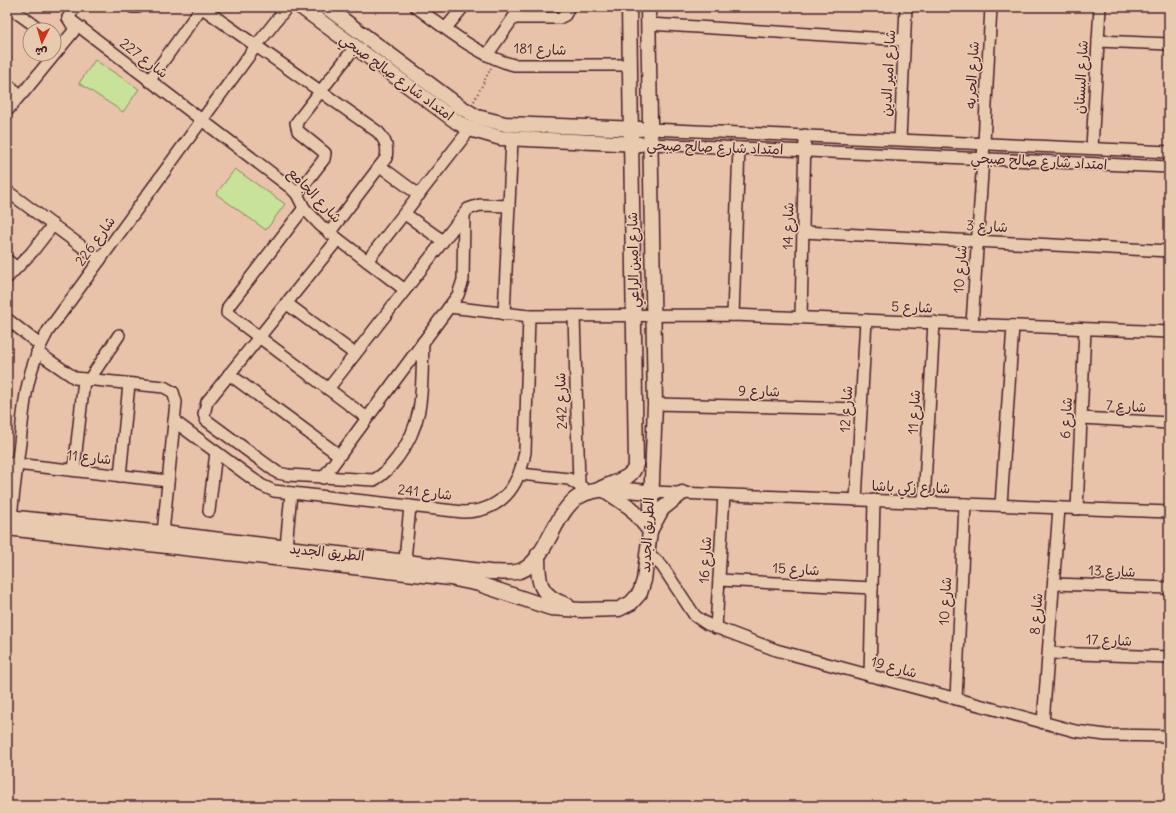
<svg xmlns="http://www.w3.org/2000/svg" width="1176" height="813" font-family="Delius,'Playpen Sans Arabic',sans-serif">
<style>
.garden{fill:#c8e299;stroke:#898062}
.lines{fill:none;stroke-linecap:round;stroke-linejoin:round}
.minor-casing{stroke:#4a1f2b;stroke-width:14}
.tertiary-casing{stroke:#4a1f2b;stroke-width:17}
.path{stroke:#4a1f2b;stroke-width:2;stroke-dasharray:1 3;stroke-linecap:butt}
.minor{stroke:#e8cbaf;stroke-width:11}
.tertiary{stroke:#e8cbaf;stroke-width:14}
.labels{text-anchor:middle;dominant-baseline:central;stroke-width:3;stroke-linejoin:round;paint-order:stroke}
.street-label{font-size:14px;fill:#4a1f2b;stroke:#e8cbaf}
</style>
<rect width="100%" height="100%" fill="#e8c3aa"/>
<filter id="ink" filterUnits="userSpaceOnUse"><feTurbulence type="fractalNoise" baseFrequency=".025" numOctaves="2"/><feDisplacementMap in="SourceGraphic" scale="8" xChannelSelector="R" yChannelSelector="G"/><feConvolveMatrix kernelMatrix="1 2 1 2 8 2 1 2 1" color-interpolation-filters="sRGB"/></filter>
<g filter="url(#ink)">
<g class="garden">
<polygon points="95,60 139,89 123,112 79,83"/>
<polygon points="235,169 285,204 266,230 216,194"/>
</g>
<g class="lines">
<defs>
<g id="minor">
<polyline points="9,7 41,30"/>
<polyline points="132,7 138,7"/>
<path d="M201 7 378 132C386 141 388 147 386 158L329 233"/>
<path d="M416 7C445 28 480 57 514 65H630"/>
<polyline points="68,18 291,188 297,194 304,208 321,226 405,290"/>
<polyline points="514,18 559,18 565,15 569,7"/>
<polyline points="649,24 905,40"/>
<polyline points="446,28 463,7"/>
<polyline points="1098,41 1169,44"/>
<polyline points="487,55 521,7"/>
<polyline points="149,81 201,8"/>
<polyline points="7,84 19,94 23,93 73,32 74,28 68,18 75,7"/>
<polyline points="7,111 21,94"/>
<polyline points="650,129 1169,152"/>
<polyline points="900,139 906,7"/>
<polyline points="650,144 1169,167"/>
<polyline points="1092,148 1100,7"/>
<polyline points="380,166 419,195"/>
<polyline points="7,191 100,260"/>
<polyline points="297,194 324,159 325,153 298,131 296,123 355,47"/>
<polyline points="304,208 228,307 227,313 367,418"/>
<polyline points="405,214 443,241"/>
<polyline points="803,232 1169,251"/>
<path d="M338 239 207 402 204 414 206 420 278 473 288 475 374 480C385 474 391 466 398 457 426 420 421 386 423 342"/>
<polyline points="7,260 16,267"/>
<polyline points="367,261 470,129"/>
<polyline points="7,278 32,252 53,225"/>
<polyline points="286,303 355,354"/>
<polyline points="449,307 529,316 733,315 1169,332"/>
<polyline points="504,314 512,139"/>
<polyline points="733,315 739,148"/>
<polyline points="574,316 579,484"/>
<polyline points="801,317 805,135"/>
<polyline points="7,319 40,345"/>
<polyline points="972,324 984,143 991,7"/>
<polyline points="37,352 75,378 164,387 173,392 176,402 163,533"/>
<polyline points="229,374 339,455"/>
<polyline points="89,380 119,335"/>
<polyline points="328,389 468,209 480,205 509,206"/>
<polyline points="655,404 861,409"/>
<polyline points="1081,418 1169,423"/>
<path d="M174 421 261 485 274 491 463 512C501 512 519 487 525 452L529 316"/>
<polyline points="7,463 168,481"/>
<polyline points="74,470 84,380"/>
<polyline points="520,474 569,479 583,488"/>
<polyline points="120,476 129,384"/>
<polyline points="323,478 458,295 463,280 464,214"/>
<polyline points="652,492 1169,512"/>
<polyline points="856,500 866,320"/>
<polyline points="924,502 934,322"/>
<polyline points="1001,505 1013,326"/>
<polyline points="1077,509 1085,329"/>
<polyline points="209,511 216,452"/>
<path d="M10 526C13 498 16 471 20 443 24 402 27 368 48 331L256 46 287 7"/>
<polyline points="286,547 291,493"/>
<polyline points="648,553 662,566 695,616 707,624 776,650 1075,731 1106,735 1169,736"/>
<polyline points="405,560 410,506"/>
<polyline points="719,580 872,588"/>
<polyline points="1054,584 1169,588"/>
<polyline points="716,628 724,495"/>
<polyline points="1049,653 1169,657"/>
<polyline points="870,676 874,500"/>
<polyline points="956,699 965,504"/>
<polyline points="1043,723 1059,508"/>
</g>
<g id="tertiary">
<polyline points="301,7 457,122 470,129 501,138 640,144"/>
<polyline points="326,7 459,106 477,117 505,124 640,129"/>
<path d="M600 489C612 482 633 480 636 464L629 7"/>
<polyline points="606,491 631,508 650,531 662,509 682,493"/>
<path d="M7 517 163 533 490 572C499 572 511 574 520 571 546 563 555 509 580 496 600 485 629 491 652 492"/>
<polyline points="7,528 450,578 479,584 551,608 582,610 619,609 631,603 640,593 644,580 650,531 655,404 648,7"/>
<path d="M538 554C538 581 538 596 567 605"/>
</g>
</defs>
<use href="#minor" class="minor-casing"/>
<use href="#tertiary" class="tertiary-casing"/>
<polyline class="path" points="474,101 491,68"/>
<use href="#minor" class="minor"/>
<use href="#tertiary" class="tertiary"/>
</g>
</g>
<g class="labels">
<g class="street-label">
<text transform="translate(540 49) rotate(2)">شارع 181</text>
<text transform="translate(144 58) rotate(37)">شارع 227</text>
<text transform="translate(888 73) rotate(-87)">شارع امير الدين</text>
<text transform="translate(972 75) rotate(-87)">شارع الحريه</text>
<text transform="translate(397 77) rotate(36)">امتداد شارع صالح صبحي</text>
<text transform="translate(1081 77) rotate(-87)">شارع البستان</text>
<text transform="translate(715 147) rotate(2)">امتداد شارع صالح صبحي</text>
<text transform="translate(1039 161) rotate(3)">امتداد شارع صالح صبحي</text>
<text transform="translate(315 195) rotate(46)">شارع الجامع</text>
<text transform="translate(788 226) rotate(-89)">شارع 14</text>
<text transform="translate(987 226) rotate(3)">شارع 3</text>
<text transform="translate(95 241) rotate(-54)">شارع 226</text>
<text transform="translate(633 260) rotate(-91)">شارع امين الراعي</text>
<text transform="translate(960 269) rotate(-86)">شارع 10</text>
<text transform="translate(912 307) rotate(2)">شارع 5</text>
<text transform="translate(759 391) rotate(1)">شارع 9</text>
<text transform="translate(561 401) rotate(-92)">شارع 242</text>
<text transform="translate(1126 406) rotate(3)">شارع 7</text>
<text transform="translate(846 409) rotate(-87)">شارع 12</text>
<text transform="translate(914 412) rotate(-87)">شارع 11</text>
<text transform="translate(1066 418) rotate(-87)">شارع 6</text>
<text transform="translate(89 457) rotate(6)">شارع 11</text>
<text transform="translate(911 487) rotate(2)">شارع زكي باشا</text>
<text transform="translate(425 492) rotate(6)">شارع 241</text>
<text transform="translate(647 535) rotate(-87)">الطريق الجديد</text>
<text transform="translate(327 552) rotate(6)">الطريق الجديد</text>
<text transform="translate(705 560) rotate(-87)">شارع 16</text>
<text transform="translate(796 569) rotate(3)">شارع 15</text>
<text transform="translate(1112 571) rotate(2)">شارع 13</text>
<text transform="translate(945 601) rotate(-87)">شارع 10</text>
<text transform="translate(1036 614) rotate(-86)">شارع 8</text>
<text transform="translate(1109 640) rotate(2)">شارع 17</text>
<text transform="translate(894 667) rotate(15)">شارع 19</text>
</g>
</g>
<rect width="1176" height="813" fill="none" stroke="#e8cbaf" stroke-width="24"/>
<rect x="12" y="12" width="1152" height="789" fill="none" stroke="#4a1f2b" stroke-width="1.5" filter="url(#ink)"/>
<g transform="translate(42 42) rotate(185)"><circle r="19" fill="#e8cbaf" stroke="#a9867a"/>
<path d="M0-3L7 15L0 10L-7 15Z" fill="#c8321e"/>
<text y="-6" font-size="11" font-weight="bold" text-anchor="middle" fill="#4a1f2b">ش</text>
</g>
</svg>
